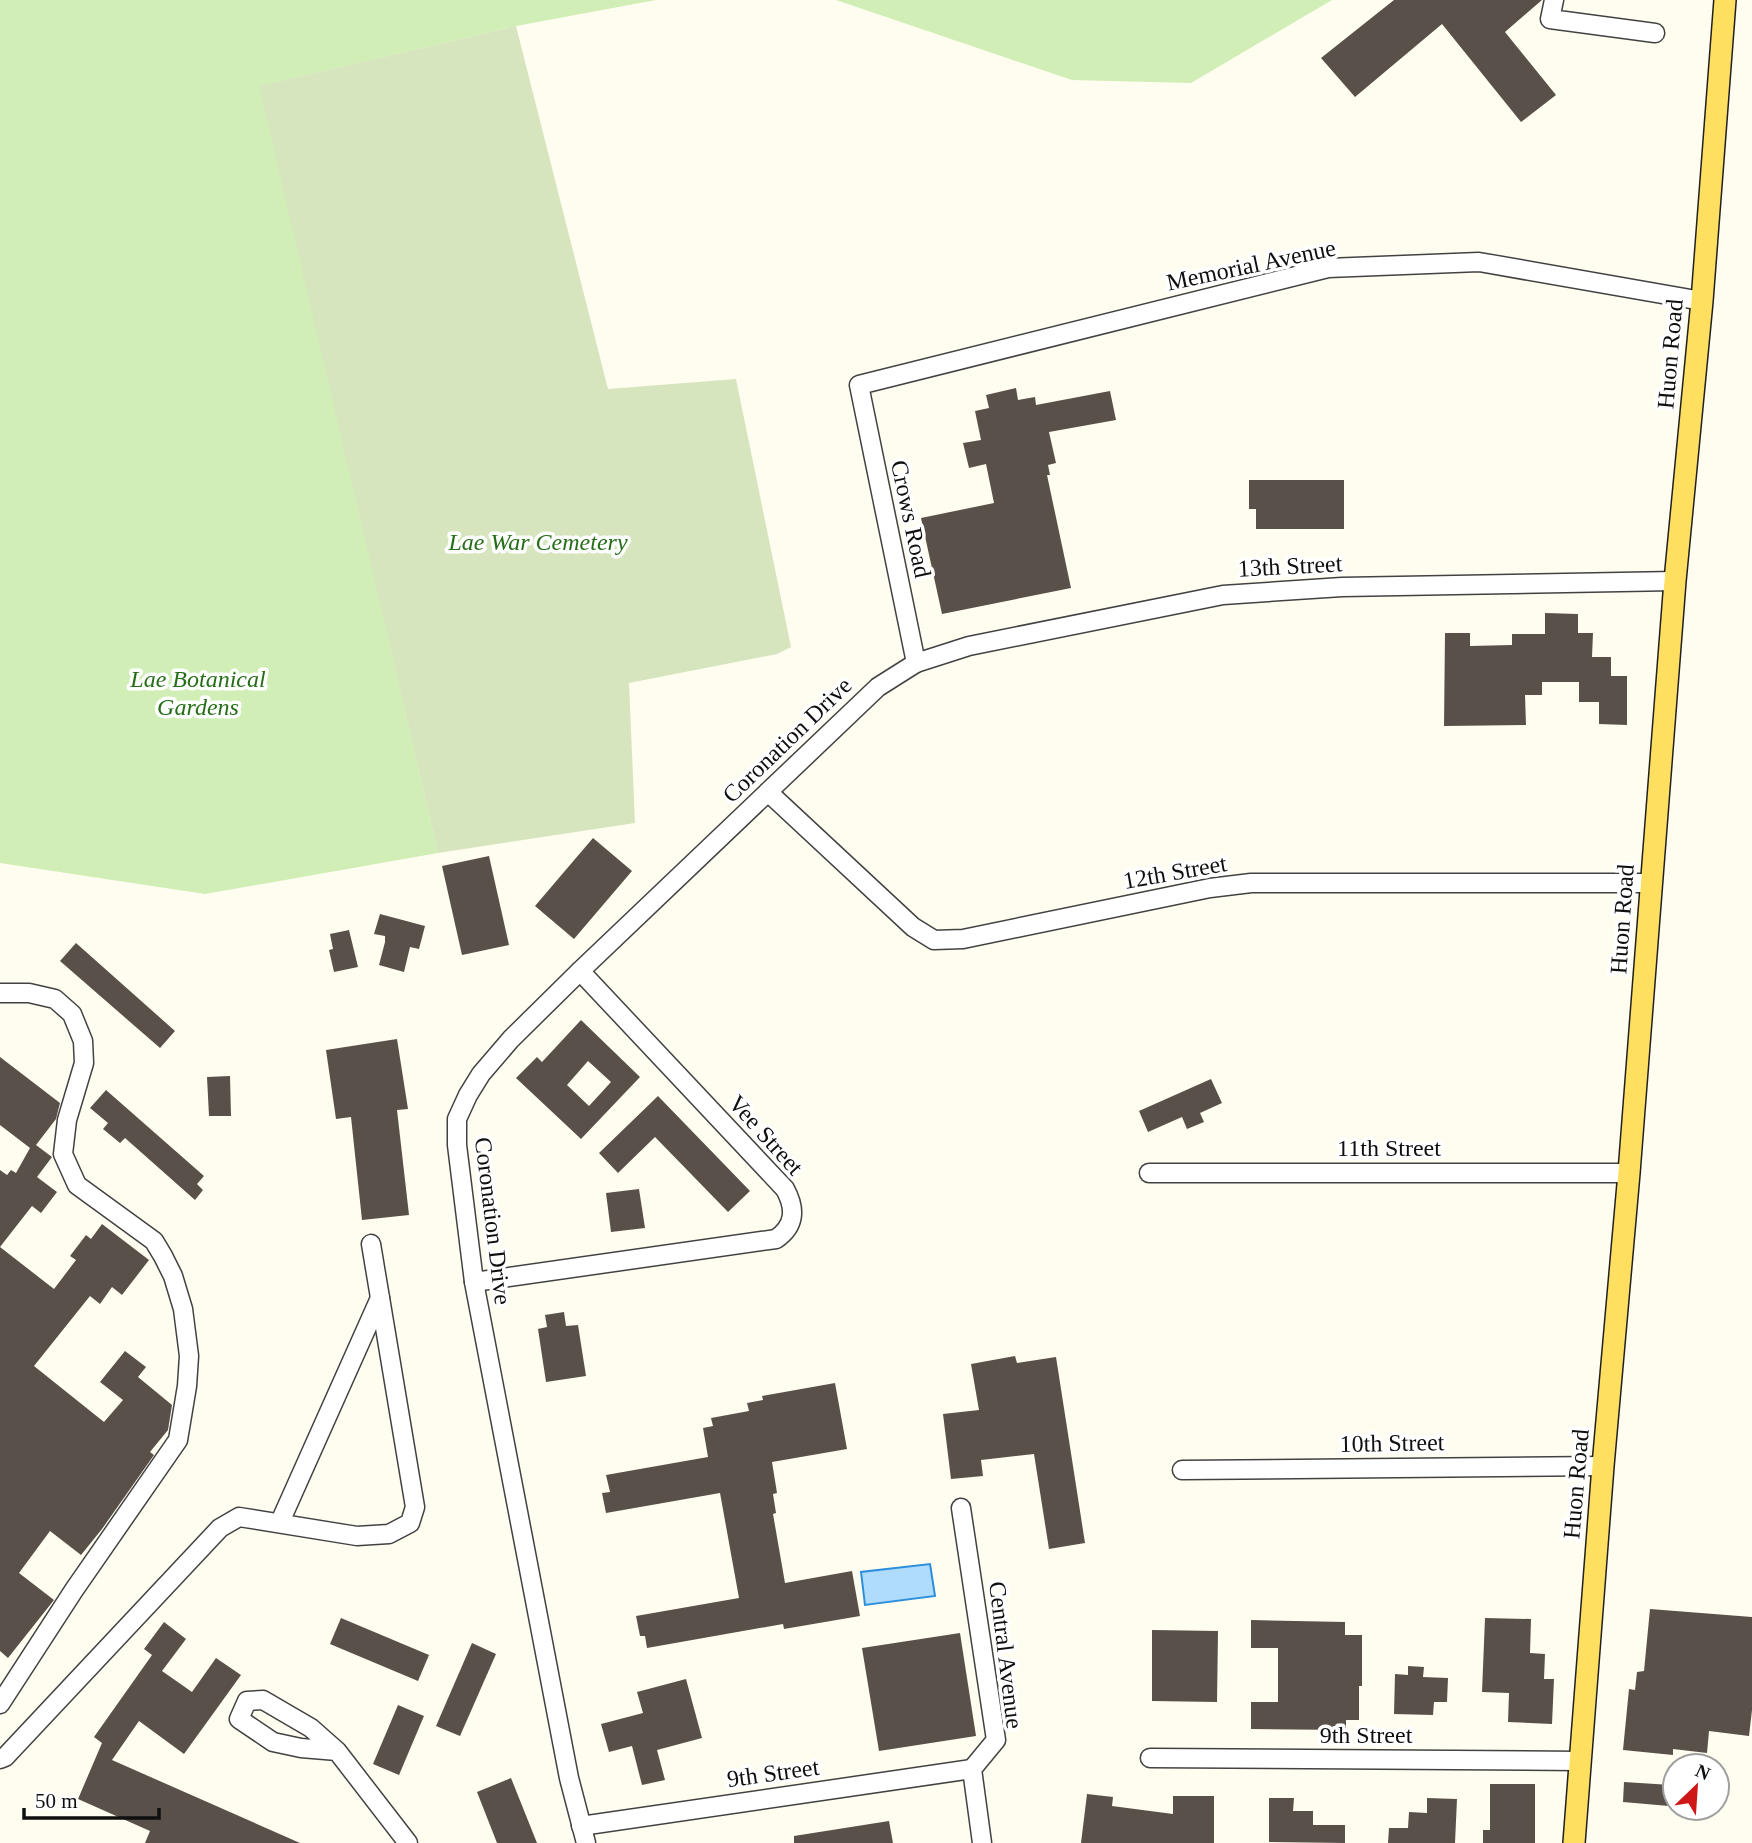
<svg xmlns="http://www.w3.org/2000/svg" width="1752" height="1843" font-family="'Times New Roman',serif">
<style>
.green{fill:#d0eeb5}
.cemetery{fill:#d6e5be}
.water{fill:#afdcfd;stroke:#2d8fdc;stroke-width:2}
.building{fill:#59504a;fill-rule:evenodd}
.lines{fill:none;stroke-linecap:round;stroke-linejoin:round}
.minor-casing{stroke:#424242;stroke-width:21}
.major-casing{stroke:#202020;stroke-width:24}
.minor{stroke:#fff;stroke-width:18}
.major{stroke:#ffdf60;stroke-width:21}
.labels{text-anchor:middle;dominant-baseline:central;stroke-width:7;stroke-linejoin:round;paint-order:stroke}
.street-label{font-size:24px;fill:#0f0f0f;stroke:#fff}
.park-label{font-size:24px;font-style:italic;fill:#256e17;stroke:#fff}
</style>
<rect width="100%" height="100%" fill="#fffdf0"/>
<g class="green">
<polygon points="0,0 656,0 516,26 260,86 438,853 205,894 0,863"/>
<polygon points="836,0 1332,0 1191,83 1072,80"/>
</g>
<polygon class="cemetery" points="516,26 608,389 736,379 791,647 777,654 629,683 635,823 438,853 259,86"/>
<polygon class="water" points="930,1564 935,1596 865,1605 861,1572"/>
<g class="building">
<polygon points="1394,0 1542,0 1505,32 1556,95 1521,122 1442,24 1355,97 1321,58"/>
<polygon points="1016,388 1018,400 1035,397 1036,405 1110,391 1116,420 1049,432 1056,463 1048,465 1050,475 1047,475 1071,588 942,614 921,518 994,503 986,464 969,468 963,443 981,440 975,411 989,408 986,395"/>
<polygon points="1249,480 1344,480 1344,529 1256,529 1256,509 1249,509"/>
<polygon points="1545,613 1578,614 1578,633 1593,633 1592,657 1611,657 1611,676 1627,676 1627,725 1599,724 1599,702 1579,702 1579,682 1542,682 1542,695 1525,695 1526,725 1444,726 1445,633 1470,633 1470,646 1512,645 1512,634 1545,634"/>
<polygon points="593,838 632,871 574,939 535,906"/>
<polygon points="489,856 509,945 462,955 442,866"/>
<polygon points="380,914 425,926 419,949 410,947 404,972 379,965 385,942 385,936 374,934"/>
<polygon points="349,930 358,967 334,972 329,950 333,949 330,934"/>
<polygon points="76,943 175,1031 160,1048 60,961"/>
<path d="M581 1020 640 1077 581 1139 516 1078 537 1057 542 1062ZM588 1061 611 1082 589 1106 567 1085Z"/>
<polygon points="397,1039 408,1109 397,1110 409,1215 362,1220 351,1117 336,1119 326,1050"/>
<polygon points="0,1057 60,1103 56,1119 36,1145 52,1157 37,1177 57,1192 41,1213 32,1206 0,1247 0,1170 7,1175 11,1170 16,1173 30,1148 0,1125"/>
<polygon points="230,1076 231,1116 209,1116 207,1077"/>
<polygon points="1211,1079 1222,1103 1200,1113 1204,1122 1187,1129 1182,1117 1148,1132 1139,1111"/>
<polygon points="106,1090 204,1176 197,1184 203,1190 195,1200 125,1138 120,1143 103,1129 108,1123 90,1108"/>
<polygon points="658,1096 750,1191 728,1212 655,1137 618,1173 599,1153"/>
<polygon points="639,1189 645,1228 611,1232 606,1193"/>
<polygon points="102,1224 149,1260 122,1295 112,1287 100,1304 90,1296 34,1366 104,1422 123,1400 100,1382 125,1351 146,1367 138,1377 172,1405 168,1430 150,1452 154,1455 102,1529 81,1555 50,1531 19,1573 54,1600 8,1658 0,1651 0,1247 54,1289 76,1260 70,1256 86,1235 91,1239"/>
<polygon points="564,1312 566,1326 578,1325 586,1376 546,1382 538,1329 547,1327 545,1315"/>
<polygon points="1015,1356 1017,1363 1056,1357 1085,1543 1049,1549 1034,1454 981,1460 983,1476 951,1479 943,1414 979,1410 971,1364"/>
<polygon points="835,1383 847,1449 772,1462 777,1493 773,1494 776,1513 773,1514 785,1583 852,1571 860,1616 784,1629 783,1624 647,1648 645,1636 640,1636 636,1616 739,1598 720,1493 606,1513 602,1493 610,1492 606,1475 708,1457 703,1428 713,1426 711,1418 749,1411 747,1403 763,1400 762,1396"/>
<polygon points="1650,1609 1752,1617 1752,1710 1749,1736 1709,1731 1707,1753 1673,1749 1673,1755 1623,1750 1629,1689 1635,1690 1637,1672 1644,1671"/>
<polygon points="341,1618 429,1655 418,1681 330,1644"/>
<polygon points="1485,1618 1531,1619 1530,1653 1545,1654 1544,1679 1554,1679 1552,1724 1508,1722 1509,1693 1482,1692"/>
<polygon points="1251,1620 1345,1622 1345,1635 1362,1635 1362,1686 1359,1686 1359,1720 1346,1720 1346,1730 1251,1729 1251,1702 1278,1702 1278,1648 1251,1648"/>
<polygon points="164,1622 186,1639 162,1671 192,1692 216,1658 241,1675 184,1754 139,1721 112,1760 300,1843 145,1843 150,1831 78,1799 102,1743 94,1737 152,1655 144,1649"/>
<polygon points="1152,1630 1218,1631 1217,1702 1152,1701"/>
<polygon points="960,1633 976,1736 879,1751 862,1648"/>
<polygon points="472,1643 496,1654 460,1736 436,1726"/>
<polygon points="1408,1666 1424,1667 1423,1677 1448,1678 1447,1702 1434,1702 1433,1715 1394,1714 1395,1674 1408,1675"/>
<polygon points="686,1679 702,1738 657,1750 665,1780 642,1785 632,1746 609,1752 601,1724 643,1713 637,1692"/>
<polygon points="398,1705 424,1716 399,1775 373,1764"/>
<polygon points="511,1778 537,1843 497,1843 477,1792"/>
<polygon points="1624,1782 1671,1785 1669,1806 1623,1802"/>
<polygon points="1490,1784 1535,1784 1535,1843 1483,1843 1483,1830 1490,1830"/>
<polygon points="1087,1794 1113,1797 1112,1806 1173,1814 1173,1796 1214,1796 1214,1843 1081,1843"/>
<polygon points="1269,1798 1294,1798 1293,1811 1313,1811 1313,1825 1345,1825 1345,1843 1269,1842"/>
<polygon points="1427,1798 1457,1799 1455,1843 1388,1843 1389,1828 1408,1828 1409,1812 1427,1813"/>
<polygon points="889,1821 893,1843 794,1843 794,1836"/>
</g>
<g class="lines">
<defs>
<g id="minor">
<polyline points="1554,0 1550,19 1655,33"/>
<polyline points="916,663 859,385 1328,268 1479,262 1702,301"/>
<polyline points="768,792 913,927 934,940 963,939 1210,888 1251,883 1651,883"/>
<polyline points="0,993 29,993 55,999 72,1014 83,1041 84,1063 67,1120 63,1154 77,1185 154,1241 163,1256 173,1276 183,1309 189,1356 187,1386 178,1440 74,1590 0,1704"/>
<polyline points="1149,1173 1629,1173"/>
<path d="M474 1282 776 1239C795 1226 796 1209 785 1189L580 971"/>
<polyline points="1182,1470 1603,1466"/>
<polyline points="961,1508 996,1740 972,1769 982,1843"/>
<polyline points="280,1522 380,1298"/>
<polyline points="337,1751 301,1748 273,1742 239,1719 247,1701 263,1700 311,1728 337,1751 408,1843"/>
<polyline points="1150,1758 1581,1761"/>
<polyline points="0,1759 5,1757 220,1528 239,1517 357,1536 389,1534 410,1523 415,1507 371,1244"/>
<polyline points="581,1826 972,1769"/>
<polyline points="586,1843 569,1778 474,1282 457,1145 457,1119 468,1095 481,1074 511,1039 580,971 878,687 916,663 969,646 1223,595 1342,587 1675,581"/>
</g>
<polyline id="major" points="1574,1843 1603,1466 1629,1173 1675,581 1702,301 1725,0"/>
</defs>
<use href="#minor" class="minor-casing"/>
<use href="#major" class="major-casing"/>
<use href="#minor" class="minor"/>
<use href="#major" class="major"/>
</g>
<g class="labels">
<g class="street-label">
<text transform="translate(1251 265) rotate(-12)">Memorial Avenue</text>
<text transform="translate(1670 354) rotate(-85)">Huon Road</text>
<text transform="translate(911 519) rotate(78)">Crows Road</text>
<text transform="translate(1290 566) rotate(-3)">13th Street</text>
<text transform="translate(787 740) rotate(-44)">Coronation Drive</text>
<text transform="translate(1175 872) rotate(-10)">12th Street</text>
<text transform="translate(1622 919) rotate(-86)">Huon Road</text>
<text transform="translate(766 1135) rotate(48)">Vee Street</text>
<text x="1389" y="1148">11th Street</text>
<text transform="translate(493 1221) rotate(83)">Coronation Drive</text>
<text transform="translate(1392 1443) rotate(-1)">10th Street</text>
<text transform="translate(1576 1484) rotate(-85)">Huon Road</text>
<text transform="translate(1006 1655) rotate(83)">Central Avenue</text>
<text x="1366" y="1735">9th Street</text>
<text transform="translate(773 1773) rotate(-8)">9th Street</text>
</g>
<g class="park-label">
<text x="538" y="542">Lae War Cemetery</text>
<text x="198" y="679">Lae Botanical<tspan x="198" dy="28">Gardens</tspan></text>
</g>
</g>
<g transform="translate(1696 1787) rotate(25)"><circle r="33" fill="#ffffff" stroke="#9f9f9f" stroke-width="2"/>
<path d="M0-5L12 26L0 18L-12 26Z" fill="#ce1717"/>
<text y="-10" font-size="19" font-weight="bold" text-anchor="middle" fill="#0f0f0f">N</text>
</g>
<path d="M24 1808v10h135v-10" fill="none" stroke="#0f0f0f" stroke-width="3.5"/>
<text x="35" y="1808" font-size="21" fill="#0f0f0f" stroke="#ffffff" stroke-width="5" paint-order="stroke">50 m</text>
</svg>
